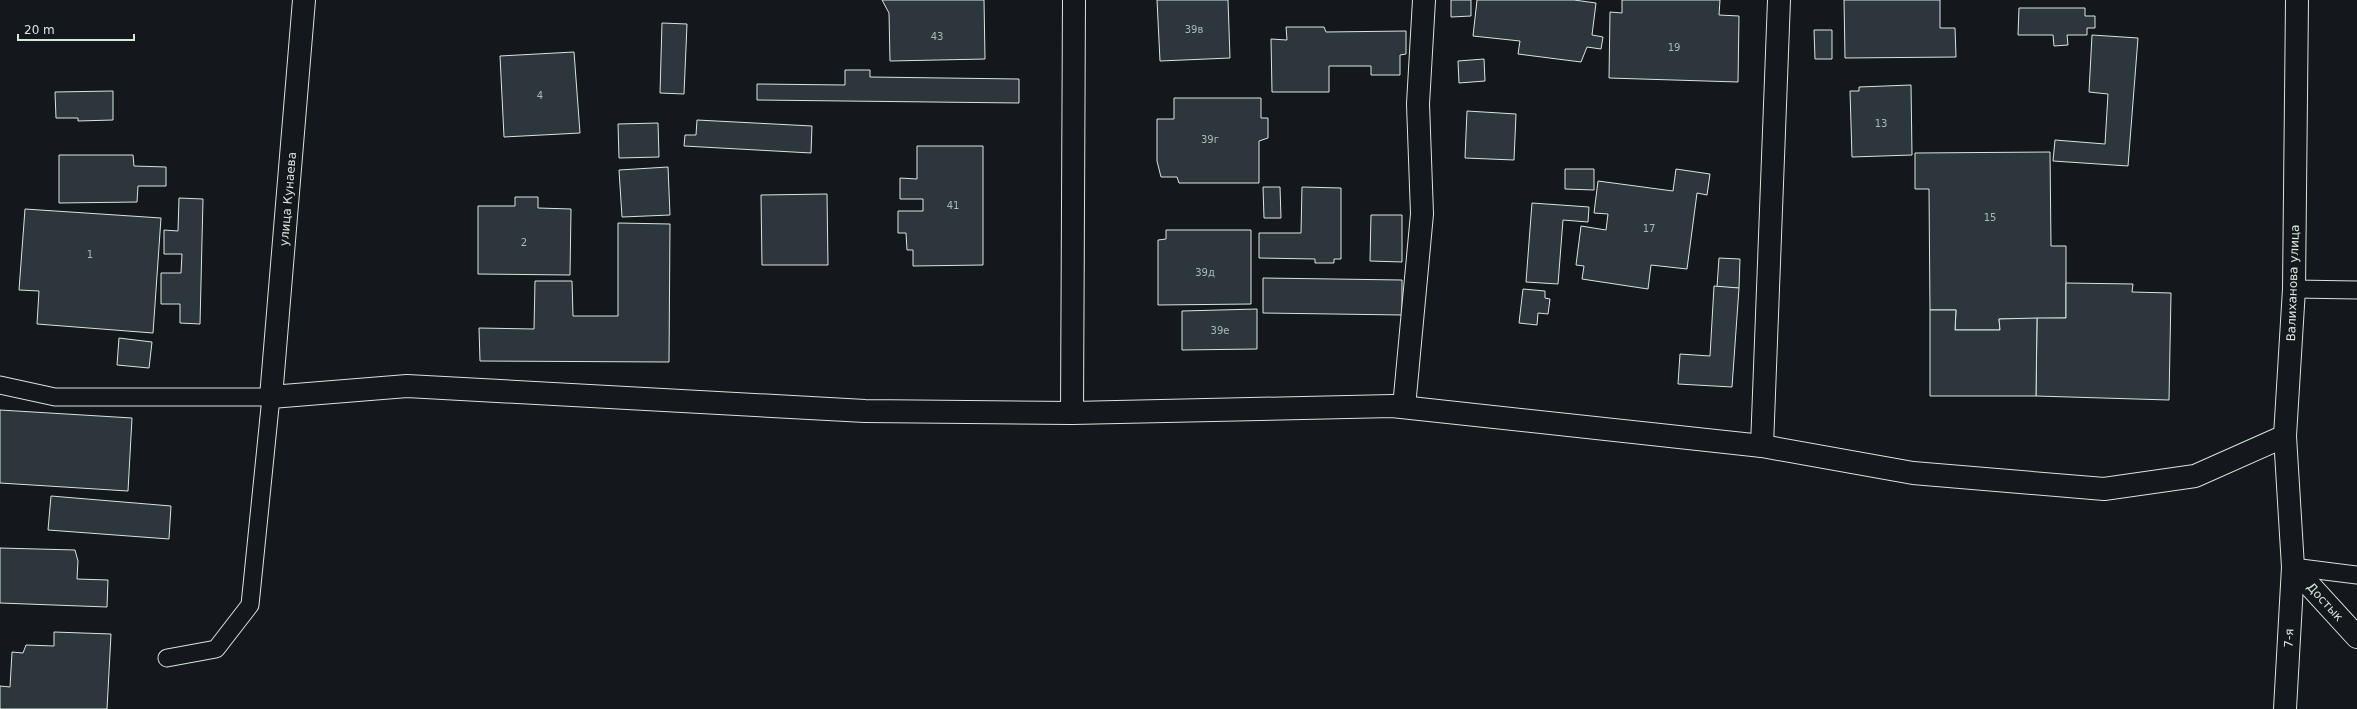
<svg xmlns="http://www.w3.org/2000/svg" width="2357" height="709" font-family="'DejaVu Sans',sans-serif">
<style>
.building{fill:#2c363c;stroke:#d8e6dc}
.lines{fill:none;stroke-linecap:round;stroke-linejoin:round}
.lane-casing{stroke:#d8e6dc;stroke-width:19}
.street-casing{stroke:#d8e6dc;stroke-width:24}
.secondary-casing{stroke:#d8e6dc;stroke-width:24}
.lane{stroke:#14181c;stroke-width:17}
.street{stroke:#14181c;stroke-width:22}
.secondary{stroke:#14181c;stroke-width:22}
.labels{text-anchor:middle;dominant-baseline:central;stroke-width:3;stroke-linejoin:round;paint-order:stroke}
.number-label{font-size:10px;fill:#adbab4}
.street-label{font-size:12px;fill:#d8e6dc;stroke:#14181c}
</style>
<rect width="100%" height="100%" fill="#14181c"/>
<g class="building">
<polygon points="882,0 984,0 985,59 890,61 889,13"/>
<polygon points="1157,0 1228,0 1230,58 1160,61"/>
<polygon points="1451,0 1471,0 1471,16 1451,17"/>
<polygon points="1477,0 1574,0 1596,3 1592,35 1603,37 1601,49 1587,47 1581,62 1518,54 1520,41 1473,36"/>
<polygon points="1622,0 1720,0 1719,15 1739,16 1738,82 1609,78 1610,12 1622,13"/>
<polygon points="1844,0 1940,0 1940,28 1955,28 1956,57 1845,58"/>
<polygon points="2019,8 2085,8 2085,16 2095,16 2095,28 2087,28 2087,35 2067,35 2068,45 2054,46 2053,35 2018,35"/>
<polygon points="662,23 687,24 684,94 660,93"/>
<polygon points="1286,27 1324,27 1326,32 1406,31 1406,54 1400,55 1400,75 1371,75 1371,66 1329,66 1329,92 1272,92 1271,39 1287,40"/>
<polygon points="1814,30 1832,30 1832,59 1815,59"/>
<polygon points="2092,35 2138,38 2128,166 2053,161 2055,140 2105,144 2108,94 2089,92"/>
<polygon points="574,52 580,133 504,137 500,56"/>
<polygon points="1484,59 1485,81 1459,83 1458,61"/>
<polygon points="845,70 870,70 870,77 1019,79 1019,103 757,100 757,84 845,85"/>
<polygon points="1911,85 1912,155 1852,157 1850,91 1859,91 1859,87"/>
<polygon points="113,91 113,120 78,121 78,118 56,118 55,92"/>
<polygon points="1174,98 1261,98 1261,118 1268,118 1268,138 1259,141 1259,183 1179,183 1177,177 1161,177 1157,161 1157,119 1174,119"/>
<polygon points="1467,111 1516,114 1514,160 1465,158"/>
<polygon points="697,120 812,126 811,153 684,146 685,135 696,135"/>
<polygon points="658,123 659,157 619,158 618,124"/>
<polygon points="917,146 983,146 983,265 913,266 913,250 907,250 906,233 898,233 898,211 923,211 923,199 900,199 900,178 917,179"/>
<polygon points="2050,152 2051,246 2066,246 2066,318 1999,319 2000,330 1955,330 1956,310 1930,310 1929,189 1915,189 1915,153"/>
<polygon points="59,155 133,155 134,166 166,167 166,186 138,186 137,202 59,203"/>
<polygon points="668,167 670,215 622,217 619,170"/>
<polygon points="1565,169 1594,169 1594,190 1565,189"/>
<polygon points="1676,169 1710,174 1707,195 1697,193 1687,269 1651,265 1648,289 1582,279 1584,266 1576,265 1581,226 1606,230 1608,214 1594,213 1598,181 1673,191"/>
<polygon points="1263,187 1280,187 1281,218 1264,218"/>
<polygon points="1302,187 1341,188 1341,259 1334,259 1334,263 1315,263 1315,259 1259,258 1259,233 1301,233"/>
<polygon points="827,194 828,265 762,265 761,195"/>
<polygon points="515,197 538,197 538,208 571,209 570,275 478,274 478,206 515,206"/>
<polygon points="179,198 203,199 200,324 180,323 180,304 161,304 161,273 181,273 182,254 164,254 164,230 178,231"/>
<polygon points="1532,203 1589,207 1588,222 1563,220 1558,284 1526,282"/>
<polygon points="25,209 161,218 153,333 37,324 39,291 19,290"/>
<polygon points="1371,215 1402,215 1402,262 1370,261"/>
<polygon points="618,223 670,224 669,362 480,361 479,328 534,329 535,281 572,281 573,316 618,316"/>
<polygon points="1166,230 1251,230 1251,304 1158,305 1158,240 1166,239"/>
<polygon points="1719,258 1740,259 1739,288 1717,287"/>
<polygon points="1263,278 1402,280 1402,315 1263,313"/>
<polygon points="2066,283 2133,284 2132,292 2171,293 2169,400 2036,396 2037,318 2066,318"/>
<polygon points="1714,286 1739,288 1732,387 1678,384 1680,354 1710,356"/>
<polygon points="1523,289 1545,291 1545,298 1550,299 1548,314 1538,313 1537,325 1519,323"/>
<polygon points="1257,309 1257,349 1182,350 1182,311"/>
<polygon points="1930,310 1956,310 1955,330 2000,330 1999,319 2037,318 2036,396 1930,396"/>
<polygon points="119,338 152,342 149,368 117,365"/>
<polygon points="0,410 132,418 128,491 0,483"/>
<polygon points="51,496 171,506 169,539 48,530"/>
<polygon points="0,548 75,550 78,561 77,579 108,580 107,607 0,603"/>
<polygon points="54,632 111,634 107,709 0,709 0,686 10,687 12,652 23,653 26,645 54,646"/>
</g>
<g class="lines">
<defs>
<g id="lane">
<polyline points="2294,289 2357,290"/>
<polyline points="0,385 55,397 271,397 250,605 216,649 167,658"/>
<polyline points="2293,567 2357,575"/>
</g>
<g id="street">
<polyline points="304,0 271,397 407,386 865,411 1072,413 1392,406 1762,446 1913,473 2104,489 2195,476 2285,436"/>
<polyline points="1404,407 1422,214 1418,104 1424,0"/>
<polyline points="1072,413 1074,0"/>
<polyline points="1762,446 1779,0"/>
<path id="s1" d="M2285 709 2293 567"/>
</g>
<g id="secondary">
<path id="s2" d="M2297 0 2294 289 2285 436 2293 567 2357 637"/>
</g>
</defs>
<use href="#lane" class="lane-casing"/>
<use href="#street" class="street-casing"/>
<use href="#secondary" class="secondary-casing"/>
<use href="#lane" class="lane"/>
<use href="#street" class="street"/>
<use href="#secondary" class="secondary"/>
</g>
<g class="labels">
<g class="number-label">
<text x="1194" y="29">39в</text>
<text x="937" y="36">43</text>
<text x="1674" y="47">19</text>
<text x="540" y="95">4</text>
<text x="1881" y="123">13</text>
<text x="1210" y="139">39г</text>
<text x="953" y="205">41</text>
<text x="1990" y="217">15</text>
<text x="1649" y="228">17</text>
<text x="524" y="242">2</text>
<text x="90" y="254">1</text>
<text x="1205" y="272">39д</text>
<text x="1220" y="330">39е</text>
</g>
<g class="street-label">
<text transform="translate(288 199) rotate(-85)">улица Кунаева</text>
<text transform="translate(2293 283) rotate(-88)">Валиханова улица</text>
<text stroke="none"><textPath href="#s2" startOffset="615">Достык</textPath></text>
<text stroke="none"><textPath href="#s1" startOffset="71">7-я</textPath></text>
</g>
</g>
<path d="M18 34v6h116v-6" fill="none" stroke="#d8e6dc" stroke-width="2"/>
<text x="24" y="34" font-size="12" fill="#d8e6dc" stroke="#14181c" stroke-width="3" paint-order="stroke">20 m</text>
</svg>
